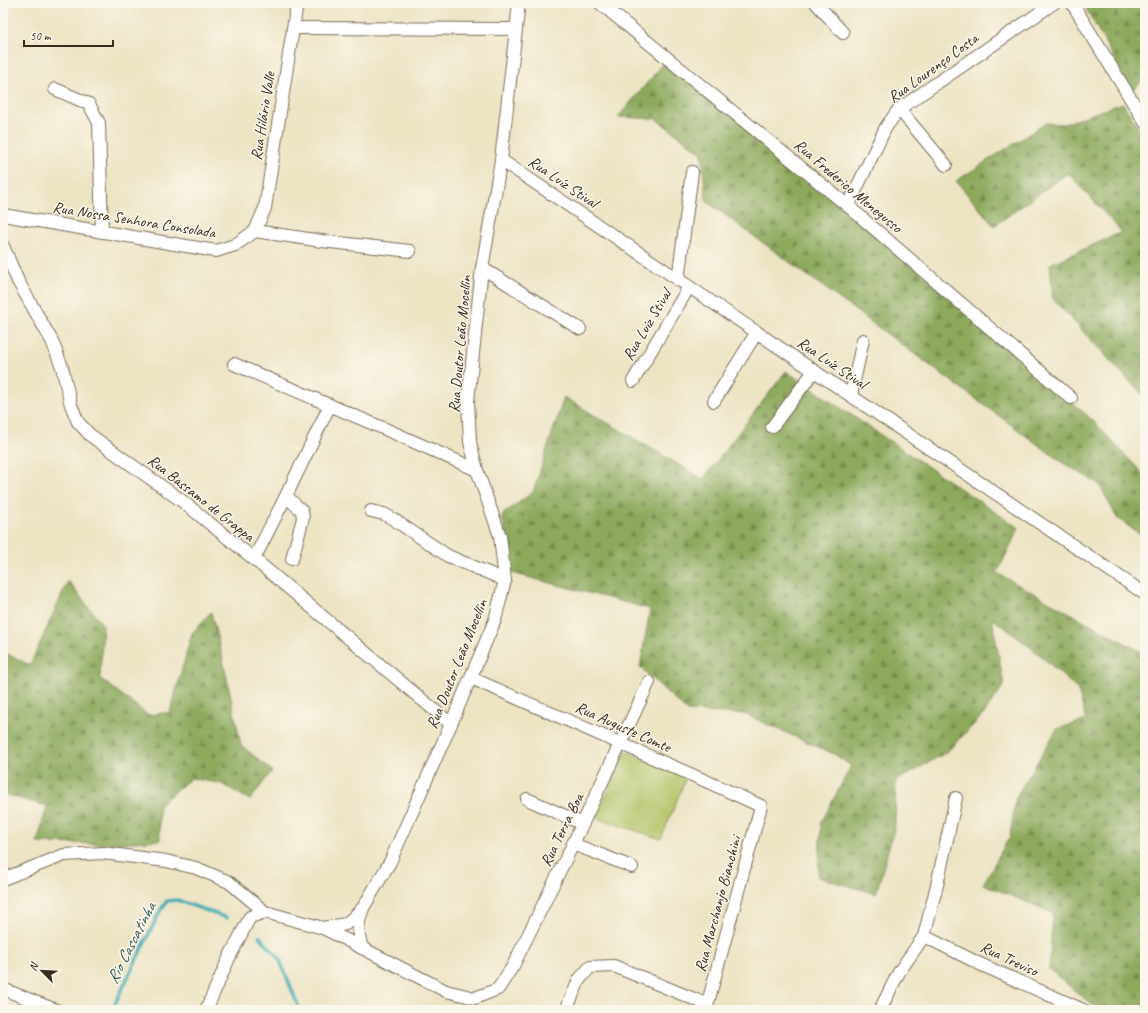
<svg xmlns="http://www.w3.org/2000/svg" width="1148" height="1013" font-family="Caveat,sans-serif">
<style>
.forest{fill:url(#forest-firs);stroke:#646a3c}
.park{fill:#b1c366;stroke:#767642}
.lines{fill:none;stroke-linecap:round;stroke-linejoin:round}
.stream{stroke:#39abb2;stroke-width:3.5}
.minor-casing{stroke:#796b58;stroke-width:14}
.minor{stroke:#fff;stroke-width:12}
.labels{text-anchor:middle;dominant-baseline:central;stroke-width:3;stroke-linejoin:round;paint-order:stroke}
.street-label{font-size:16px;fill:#3b2a1e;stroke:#fbf7ec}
.water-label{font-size:17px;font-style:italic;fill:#3a5e59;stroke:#fbf7ec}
</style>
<defs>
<pattern id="forest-firs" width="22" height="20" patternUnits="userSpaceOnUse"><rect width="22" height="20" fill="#8ca95b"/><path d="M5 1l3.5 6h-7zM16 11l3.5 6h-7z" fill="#748a4b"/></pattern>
</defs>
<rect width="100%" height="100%" fill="#fbf7ec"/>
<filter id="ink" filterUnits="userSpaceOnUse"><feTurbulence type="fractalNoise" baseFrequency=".025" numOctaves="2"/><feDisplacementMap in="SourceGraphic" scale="8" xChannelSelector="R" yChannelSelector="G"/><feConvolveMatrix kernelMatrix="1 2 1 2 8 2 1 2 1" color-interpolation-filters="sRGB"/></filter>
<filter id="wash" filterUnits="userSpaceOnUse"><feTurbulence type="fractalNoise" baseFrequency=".012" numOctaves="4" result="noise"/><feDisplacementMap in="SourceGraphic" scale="16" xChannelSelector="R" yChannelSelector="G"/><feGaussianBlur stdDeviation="0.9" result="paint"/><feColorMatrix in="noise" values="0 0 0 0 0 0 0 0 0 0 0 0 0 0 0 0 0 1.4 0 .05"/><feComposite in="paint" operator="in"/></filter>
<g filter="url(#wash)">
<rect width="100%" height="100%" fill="#ede4c4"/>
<g class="forest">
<polygon points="1083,3 1145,3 1145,78 1132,91"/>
<polygon points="664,63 751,130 1022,357 1092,420 1145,476 1145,538 1117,518 1099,484 1063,463 706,201 702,153 656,119 618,117"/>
<polygon points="1123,103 1145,139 1145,397 1116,367 1053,299 1050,264 1122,232 1068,173 994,226 956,181 1046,123 1064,124"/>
<polygon points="786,371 1019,528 997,573 1145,654 1145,1010 1098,1010 1049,969 1053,913 983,884 1010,836 1016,797 1057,729 1086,720 1078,690 1039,654 992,618 1004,685 984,714 947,752 896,781 895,826 876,894 818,877 821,823 851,766 836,755 744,714 687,711 640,667 650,609 512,573 502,515 533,492 564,397 703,479"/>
<polygon points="68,581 103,625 100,678 148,715 170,712 192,633 211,612 224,664 241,745 272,771 250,800 222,784 191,778 159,805 160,840 110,844 37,843 47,806 3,794 3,652 30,665"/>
</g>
<polygon class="park" points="626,751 686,778 661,839 596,818"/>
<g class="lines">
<g class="stream">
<polyline points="259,936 279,958 300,1010"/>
<polyline points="112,1010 160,911 167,901 177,900 227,918"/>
</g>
</g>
</g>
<g filter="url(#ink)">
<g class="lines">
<defs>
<g id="minor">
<polyline points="600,3 848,206 1071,398"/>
<polyline points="816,3 843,33"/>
<polyline points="1072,3 1145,122"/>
<polyline points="293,28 515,29"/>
<polyline points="55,89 89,104 99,123 102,232"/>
<polyline points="899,109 946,165"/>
<polyline points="501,160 1145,594"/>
<polyline points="848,206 886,127 899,109 1054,3"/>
<polyline points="3,215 216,251 235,245 255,231"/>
<polyline points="255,231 265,208 297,3"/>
<polyline points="255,231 322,241 410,251"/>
<polyline points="3,246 18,281 52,341 62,367 71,405 78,422 90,435 182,501 254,559 451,724"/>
<polyline points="482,268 580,329"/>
<polyline points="678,280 692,172"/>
<polyline points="234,364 392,432 477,470"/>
<polyline points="633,381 689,287"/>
<polyline points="851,395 863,340"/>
<polyline points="714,401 757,332"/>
<polyline points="772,427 814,371"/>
<polyline points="286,496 302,511 303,518 292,559"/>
<polyline points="371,511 384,514 393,519 448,556 505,580"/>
<polyline points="254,559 286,496 330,405"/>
<polyline points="471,678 708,782 761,806 706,1010"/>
<polyline points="527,799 583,824"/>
<polyline points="573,844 632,867"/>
<polyline points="3,879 64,855 103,853 166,861 196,868 229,882 265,912 323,928 346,924 363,908 390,862 451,724 495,620 505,580 500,536 477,470 470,442 468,401 482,268 501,160 519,3"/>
<polyline points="323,928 446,991 475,998 498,989 513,966 573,844 649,682"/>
<polyline points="924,936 982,965 1083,1010"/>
<path d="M362 948C357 931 357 925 363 908"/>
<polyline points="3,989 56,1010"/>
<polyline points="206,1010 229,958 250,917 265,912"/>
<polyline points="566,1010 579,980 590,967 614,966 706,1004"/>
<polyline points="880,1010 899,972 924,936 937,885 956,798"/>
</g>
</defs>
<use href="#minor" class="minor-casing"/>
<use href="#minor" class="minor"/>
</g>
</g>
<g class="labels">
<g class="street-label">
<text transform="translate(933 68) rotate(-36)">Rua Lourenço Costa</text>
<text transform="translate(263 116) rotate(-81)">Rua Hilário Valle</text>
<text transform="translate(563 182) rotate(34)">Rua Luíz Stival</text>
<text transform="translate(848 186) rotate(40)">Rua Frederico Menegusso</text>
<text transform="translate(134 220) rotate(9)">Rua Nossa Senhora Consolada</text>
<text transform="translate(647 325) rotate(-59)">Rua Luiz Stival</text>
<text transform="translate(460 344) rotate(-85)">Rua Doutor Leão Mocellin</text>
<text transform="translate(832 363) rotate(34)">Rua Luíz Stival</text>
<text transform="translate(201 498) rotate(38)">Rua Bassamo de Grappa</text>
<text transform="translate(457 664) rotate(-68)">Rua Doutor Leão Mocellin</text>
<text transform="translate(623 727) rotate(24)">Rua Auguste Comte</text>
<text transform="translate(562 830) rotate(-64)">Rua Terra Boa</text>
<text transform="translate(718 904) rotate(-75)">Rua Marchanjo Bianchini</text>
<text transform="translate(1009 959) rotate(25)">Rua Treviso</text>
</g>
<g class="water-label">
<text transform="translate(131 943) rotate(-63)">Rio Cascatinha</text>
</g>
</g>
<rect width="1148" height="1013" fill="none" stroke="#fbf7ec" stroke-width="16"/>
<g transform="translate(42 971) rotate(294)" stroke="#fbf7ec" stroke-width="3" paint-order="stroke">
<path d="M0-3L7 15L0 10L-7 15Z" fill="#3b2a1e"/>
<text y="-6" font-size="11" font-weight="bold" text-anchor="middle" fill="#3b2a1e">N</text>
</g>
<path d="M24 40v6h89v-6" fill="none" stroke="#3b2a1e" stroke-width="2"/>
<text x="30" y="40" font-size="12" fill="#3b2a1e" stroke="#fbf7ec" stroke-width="3" paint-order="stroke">50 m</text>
</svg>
